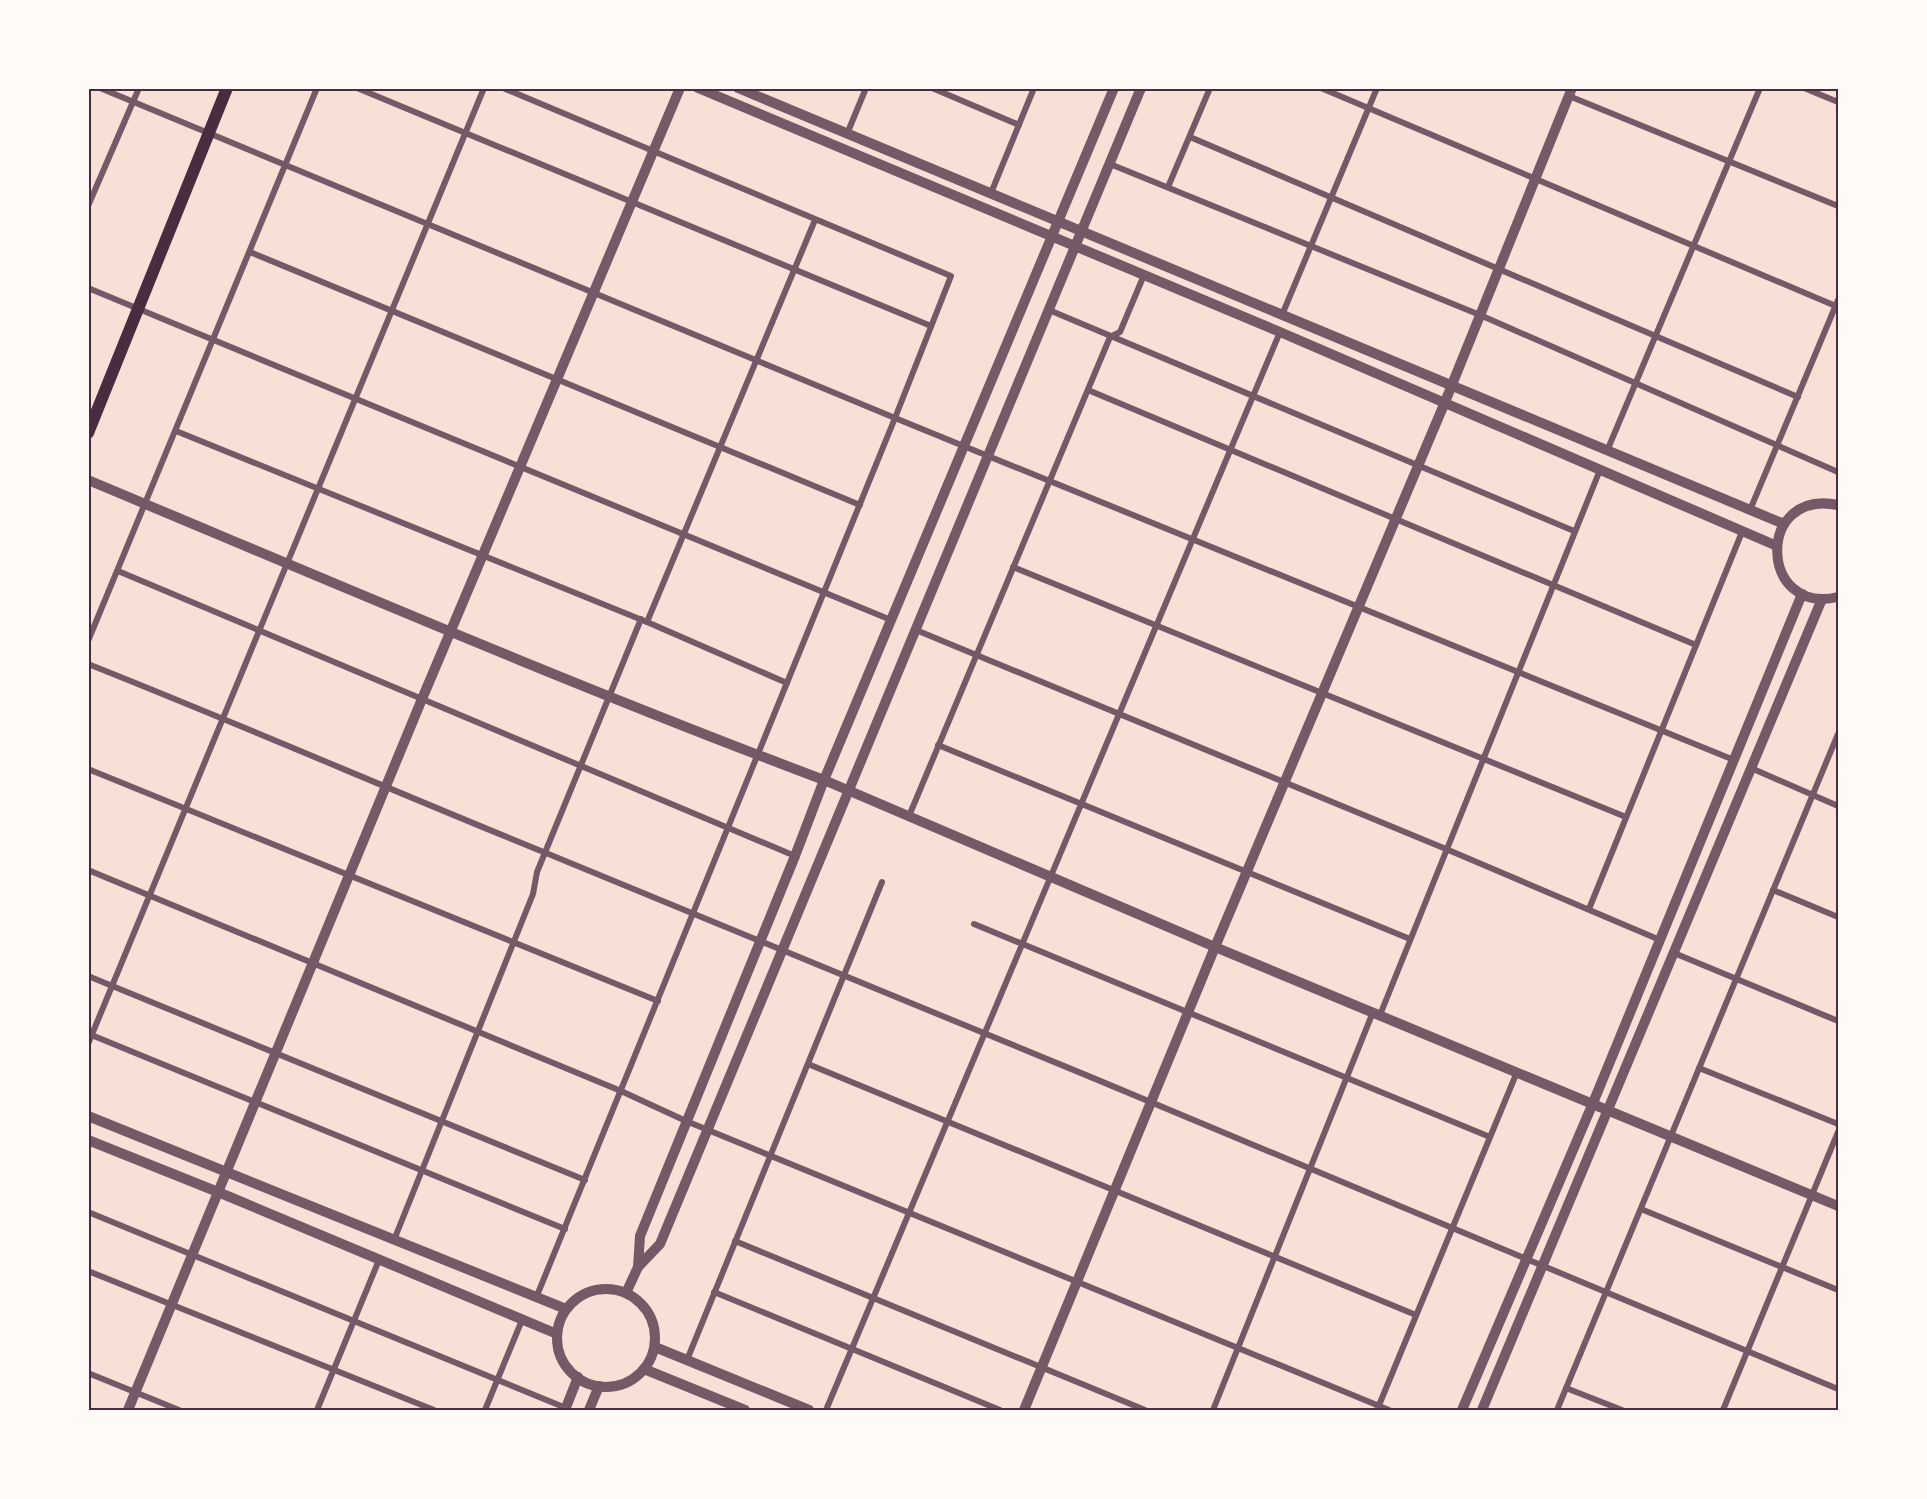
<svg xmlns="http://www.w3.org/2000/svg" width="1927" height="1499" font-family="Signika,sans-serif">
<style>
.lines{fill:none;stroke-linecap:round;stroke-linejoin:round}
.minor{stroke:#755966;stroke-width:6}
.tertiary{stroke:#755966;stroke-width:10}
.secondary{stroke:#4a2c40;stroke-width:12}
.neatline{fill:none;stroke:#4a2c40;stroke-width:2}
</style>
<rect width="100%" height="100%" fill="#f7e1d7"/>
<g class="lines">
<g class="minor">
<polyline points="100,88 895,418 1734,760"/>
<polyline points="357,88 931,326"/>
<polyline points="503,88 951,276 895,418 536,1298"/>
<polyline points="932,88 1019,125"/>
<polyline points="1321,88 1838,307"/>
<polyline points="1804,88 1838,102"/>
<polyline points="1569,96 1838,206"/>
<polyline points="847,134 866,88"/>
<polyline points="1190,137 1798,397"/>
<polyline points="1110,164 1480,315 1838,472"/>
<polyline points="1168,187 1210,88"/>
<polyline points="991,193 1034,88"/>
<polyline points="88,206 139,88"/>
<polyline points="250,252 860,505"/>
<polyline points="88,288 891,620"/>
<polyline points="1049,310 1574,531"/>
<polyline points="1282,315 1377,88"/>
<polyline points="1088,390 1696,645"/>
<polyline points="176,431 647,622 787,683"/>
<polyline points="1607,451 1760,88"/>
<polyline points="1750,510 1838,300"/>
<polyline points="1013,567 1626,817"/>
<polyline points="118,571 795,856"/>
<polyline points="647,622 815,220"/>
<polyline points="916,630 1446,849 1660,940"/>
<polyline points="88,641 317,88"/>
<path d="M88 664C242 725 393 791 546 853 978 1028 1408 1210 1838 1389"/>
<polyline points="938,745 1410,939"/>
<polyline points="1751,768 1838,806"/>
<polyline points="88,769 658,1001"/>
<polyline points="909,816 1110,337 1120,332 1144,275"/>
<polyline points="88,870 621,1091 686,1121 1389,1410"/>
<polyline points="1773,890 1838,917"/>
<polyline points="1589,909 1742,532"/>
<polyline points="974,924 1490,1137"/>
<polyline points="1674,953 1838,1021"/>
<polyline points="88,976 585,1180"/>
<polyline points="1380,1015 1600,470"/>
<polyline points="89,1034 565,1229"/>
<polyline points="88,1044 484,88"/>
<polyline points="808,1064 1416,1315"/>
<polyline points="1699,1068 1838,1124"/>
<polyline points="1641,1209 1838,1290"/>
<polyline points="88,1212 566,1408"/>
<polyline points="394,1240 533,894 537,872 641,619"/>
<polyline points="735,1241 1145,1410"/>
<polyline points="88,1271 434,1410"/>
<polyline points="714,1292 1000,1410"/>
<polyline points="687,1360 882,882"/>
<polyline points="88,1373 179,1410"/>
<polyline points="1566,1388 1622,1410"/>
<polyline points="317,1410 379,1260"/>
<polyline points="485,1410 522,1320"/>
<polyline points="826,1410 1280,332"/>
<polyline points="1213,1410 1373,1012"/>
<polyline points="1377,1410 1517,1072"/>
<polyline points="1557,1410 1838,734"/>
<polyline points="1723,1410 1838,1132"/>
</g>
<g class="tertiary">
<polyline points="698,88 1280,332 1777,546"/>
<polyline points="738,88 1784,524"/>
<path d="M88 480C332 582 576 687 824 780L1215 947 1838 1206"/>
<path d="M1838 505C1755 488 1759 616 1838 597"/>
<polyline points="88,1116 566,1309"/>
<polyline points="88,1140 218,1192 557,1334"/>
<polyline points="638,1267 660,1244 1141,88"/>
<circle cx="606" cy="1338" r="49"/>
<polyline points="626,1293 638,1267 640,1236 795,856 824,780 1114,88"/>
<polyline points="655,1347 809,1410"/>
<polyline points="644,1369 745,1410"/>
<polyline points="128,1410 422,699 680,88"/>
<polyline points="565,1410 578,1377"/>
<polyline points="589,1410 599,1386"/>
<polyline points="1024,1410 1215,947 1445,402 1572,88"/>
<polyline points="1462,1410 1593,1103 1802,594"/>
<polyline points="1482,1410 1822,599"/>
</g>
<polyline class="secondary" points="88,433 227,88"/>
</g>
<rect width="1927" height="1499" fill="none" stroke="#fffaf5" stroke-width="180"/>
<rect x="90" y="90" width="1747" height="1319" class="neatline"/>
</svg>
